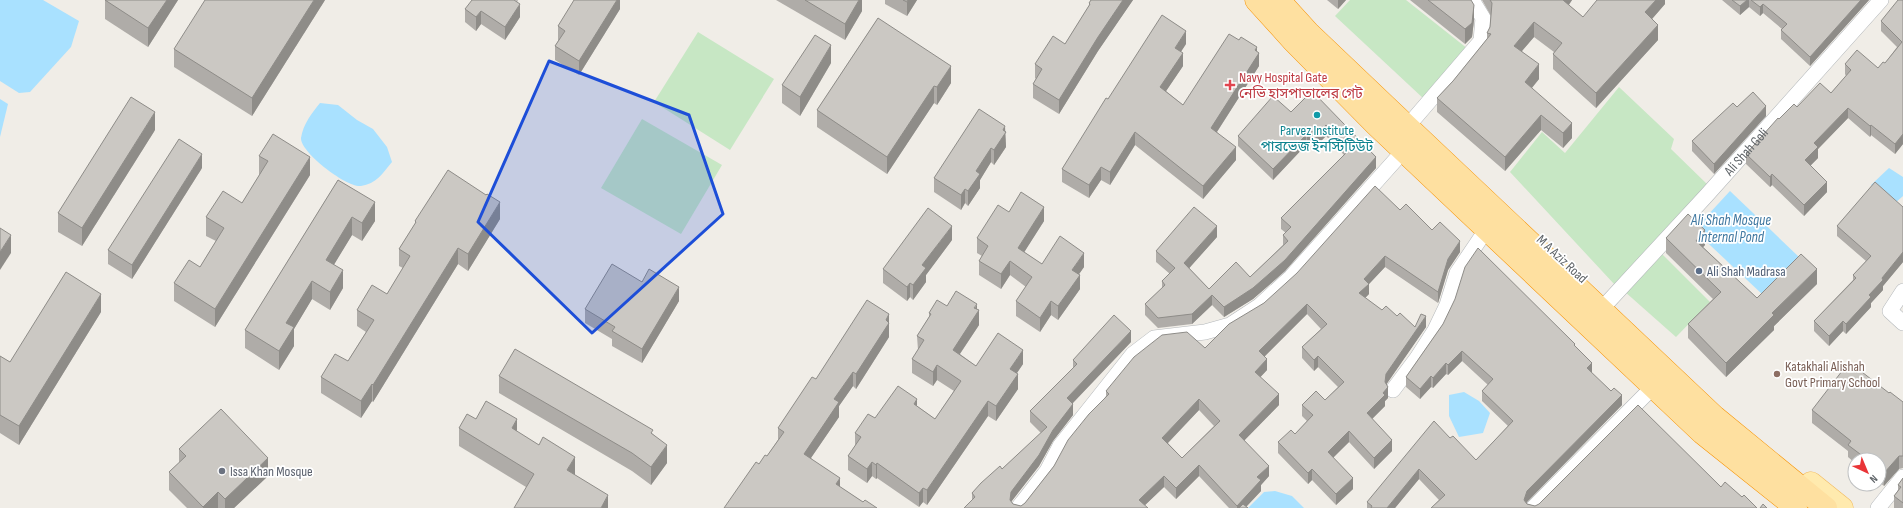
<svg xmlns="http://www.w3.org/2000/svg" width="1903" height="508" font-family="'Sofia Sans Condensed','Noto Sans Bengali',sans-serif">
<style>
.green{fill:#c7e7c4}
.water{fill:#a9e1ff}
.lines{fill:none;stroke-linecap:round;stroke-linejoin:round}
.minor-casing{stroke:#b4b8bb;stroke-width:16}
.primary-casing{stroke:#f2ba5f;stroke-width:23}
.trunk-casing{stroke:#f79201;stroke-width:23}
.minor{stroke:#fff;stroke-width:15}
.primary{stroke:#ffeaae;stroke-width:22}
.trunk{stroke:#fee0a0;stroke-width:22}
.wall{fill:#afaca8;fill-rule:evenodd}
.shaded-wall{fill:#8e8c88}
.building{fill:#cbc8c3;stroke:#8e8c88;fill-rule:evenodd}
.marked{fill:#1d4ed8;fill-opacity:0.2;stroke:#1d4ed8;stroke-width:3;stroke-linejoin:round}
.health-dot{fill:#e0444e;stroke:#fff;stroke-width:1.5}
.culture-dot{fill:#0f9aa8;stroke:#fff;stroke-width:1.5}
.service-dot{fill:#5c6f8a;stroke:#fff;stroke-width:1.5}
.education-dot{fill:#8d6e63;stroke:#fff;stroke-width:1.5}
.worship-dot{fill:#6b7280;stroke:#fff;stroke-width:1.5}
.labels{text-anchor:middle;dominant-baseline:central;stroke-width:3.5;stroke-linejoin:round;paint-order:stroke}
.health-label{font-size:14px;fill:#be3a42;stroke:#fff;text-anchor:start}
.culture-label{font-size:14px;fill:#0d838f;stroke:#fff}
.street-label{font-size:14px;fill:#5e6367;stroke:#fff}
.service-label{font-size:14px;fill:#4e5e75;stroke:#fff;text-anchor:start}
.education-label{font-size:14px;fill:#785e54;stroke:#fff;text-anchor:start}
.worship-label{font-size:14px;fill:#5b616d;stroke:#fff;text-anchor:start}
.water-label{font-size:15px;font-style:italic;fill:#3e77a0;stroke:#fff}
</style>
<rect width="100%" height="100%" fill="#f0ede7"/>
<g class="green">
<polygon points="1350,0 1406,0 1468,49 1424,99 1335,16"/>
<polygon points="698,32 774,79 730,150 654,102"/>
<polygon points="1619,87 1674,139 1671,149 1709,186 1615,285 1510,172 1542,132 1565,153"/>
<polygon points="642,119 722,165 681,234 601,188"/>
<polygon points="1661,253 1710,302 1676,337 1624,291"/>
</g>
<g class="water">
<polygon points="0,0 43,0 79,21 71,47 30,92 19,93 0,81"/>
<polygon points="0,99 8,104 0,137"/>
<path d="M320 103 338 105 357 120 373 129 387 147 392 162C383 173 376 184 361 186 347 188 300 152 301 138 303 124 312 113 320 103Z"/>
<polygon points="1889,168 1903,177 1903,196 1894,204 1871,185"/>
<polygon points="1730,191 1800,258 1763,295 1694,230"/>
<polygon points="1464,392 1479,401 1490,413 1483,433 1459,437 1449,416 1449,395"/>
<polygon points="1275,491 1292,496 1304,508 1248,508 1264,492"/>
</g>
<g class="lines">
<defs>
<g id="minor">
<polyline points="1413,120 1481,41 1483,18 1472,0"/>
<polyline points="1903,291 1890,311 1903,323"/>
<path id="s1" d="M1608 302 1706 196 1881 0"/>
<polyline points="1393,390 1417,358 1435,330 1447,305 1457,273 1482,236"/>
<polyline points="1018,508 1047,471 1060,446 1133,354 1154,338 1205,332 1230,325 1259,306 1291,277 1398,157"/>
<polyline points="1533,508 1646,394"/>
<polyline points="1878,508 1903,477"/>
</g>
<polyline id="primary" points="1811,483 1842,508"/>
<g id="trunk">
<polyline points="1256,0 1294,42 1376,125 1702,433 1796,508"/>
<polyline points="1279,0 1308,32 1390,110 1715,417 1826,508"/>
</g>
</defs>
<use href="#minor" class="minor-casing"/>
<use href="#primary" class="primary-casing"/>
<use href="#trunk" class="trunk-casing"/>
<use href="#minor" class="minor"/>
<use href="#primary" class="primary"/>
<use href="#trunk" class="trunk"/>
</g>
<g class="wall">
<polygon points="105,0 178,0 148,47 105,19"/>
<polygon points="325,0 252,116 174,67 174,49"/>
<polygon points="518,0 517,2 520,17 505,40 481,24 476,31 465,22 465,9"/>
<polygon points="620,0 620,9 579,75 555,60 555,46 558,41 558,26"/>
<polygon points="776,0 862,0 862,11 845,40"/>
<polygon points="885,0 917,0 907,16 885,4"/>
<polygon points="1091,0 1133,0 1098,51 1059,114 1033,98 1033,84 1036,79 1035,78 1035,64 1065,44 1089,6 1089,3"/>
<polygon points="1327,0 1346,0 1338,9"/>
<polygon points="1410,0 1471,0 1474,20 1472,37 1465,44"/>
<polygon points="1482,0 1572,0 1569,5 1583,17 1665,0 1665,4 1652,19 1658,40 1596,108 1553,69 1553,54 1554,52 1534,37 1522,51 1539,79 1532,88 1572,138 1563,148 1541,130 1505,171 1437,112 1437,98 1453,81 1487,39 1487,33 1490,27 1491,16"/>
<polygon points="1722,0 1869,0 1810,66 1781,39 1781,30 1782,29 1763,13 1760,16 1749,7 1740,15"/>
<polygon points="1903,0 1903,144 1895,154 1871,135 1870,137 1848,118 1818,149 1818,158 1810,166 1827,192 1804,216 1772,185 1770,187 1746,164 1746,154 1779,119 1797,107 1831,93 1846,76 1845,74 1845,64 1878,68 1885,63 1897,47 1881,31 1881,21"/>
<polygon points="878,18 951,83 937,105 934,103 887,174 817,127 817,110"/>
<polygon points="1186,44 1181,51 1183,66 1166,91 1183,105 1257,51 1259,66 1217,132 1236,160 1203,199 1135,145 1110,185 1101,180 1089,198 1062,182 1062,169 1108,99"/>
<polygon points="831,63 800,116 782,103 782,85"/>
<polygon points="1312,91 1376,168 1285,271 1253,299 1224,317 1212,305 1192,324 1158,328 1145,315 1145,304 1162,288 1162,281 1170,274 1156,262 1156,251 1217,237 1189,268 1209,289 1250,277 1283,245 1283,235 1286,233 1281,229 1281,218 1344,155 1326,136 1316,146 1312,142 1307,146 1306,145 1273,180 1238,146 1238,136 1291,112"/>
<polygon points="1737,107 1766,116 1714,174 1692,151 1692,141"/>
<polygon points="155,130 82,246 58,232 58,213"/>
<polygon points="1005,132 1006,147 994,165 991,162 980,180 980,188 968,206 965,203 961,210 934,192 934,178"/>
<polygon points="259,156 310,175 215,327 174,301 174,283 200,267 216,241 206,236 206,217 242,203 260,174 259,174"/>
<polygon points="202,168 132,279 108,264 108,250"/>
<polygon points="338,180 375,221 362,241 352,235 334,264 343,288 330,310 312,299 294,329 294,346 279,370 245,348 245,330"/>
<polygon points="1903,207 1903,262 1883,286 1883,290 1871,303 1871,307 1846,334 1843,331 1829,346 1814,331 1814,321 1853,280 1853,275 1866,261 1837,236 1837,226"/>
<path d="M1400 210 1432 230 1460 252 1448 270 1438 303 1385 267 1369 284V294L1365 298 1382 310 1397 316 1415 327H1426L1386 384 1388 398 1385 401V406L1372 419 1392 451 1374 469 1349 442 1333 457 1353 489 1336 505 1312 480 1308 484 1278 453V442L1295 434 1307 421 1302 416V405L1325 400 1338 387 1318 367 1314 371 1302 358V347L1321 329 1307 314 1264 357 1267 370 1260 377 1279 405 1244 440 1269 476 1261 485V491L1246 507 1248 508H1229L1199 476 1176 499 1164 487 1145 505 964 508 972 501V493L1002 469 1041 433 1030 422V411L1073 369V360L1131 342 1073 403V415L1053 441 1039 466 1011 502 1013 504 1021 506 1025 503 1054 466 1106 396V391L1205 348 1264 303ZM1199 410 1214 426 1182 458 1168 443Z"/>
<polygon points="1009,212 1044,221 1024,252 1042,264 1084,267 1079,274 1080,289 1058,320 1051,315 1040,332 1016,316 1016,301 1026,287 1010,275 1001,289 979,275 979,261 982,256 977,253 977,238"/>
<polygon points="500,219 468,271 458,264 373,402 372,401 361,418 321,393 321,377 348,361 366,332 357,326 357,310 387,294 403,268 399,266 399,249 415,224 415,221"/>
<polygon points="1666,238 1705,245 1703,247 1757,298 1817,284 1774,326 1774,330 1726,377 1688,338 1688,324 1713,299 1666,253"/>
<polygon points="952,240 926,275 926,282 913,300 910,297 907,301 883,283 883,269"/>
<polygon points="642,282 679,301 642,363 612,346 612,339 585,323 585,309"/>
<polygon points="947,306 979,325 960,354 976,366 1023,364 1017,373 1018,389 996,421 988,416 927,505 923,502 919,507 877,478 876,479 872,476 867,483 848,470 848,456 855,446 855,433 875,418 917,406 935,419 954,391 937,380 933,386 912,373 912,359 918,350 917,336 929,317 929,313"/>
<polygon points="101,312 19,445 0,433 0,356 10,362"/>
<polygon points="889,314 889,337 856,389 853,386 839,406 839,417 811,458 840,487 863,502 759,464 767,456 778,440 778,428 816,379"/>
<polygon points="1443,324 1575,346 1592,373 1622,405 1527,502 1526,503 1527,504 1535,506 1721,487 1742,497 1757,508 1431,508 1439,500 1419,479 1395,508 1367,508 1367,502 1450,438 1476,460 1508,426 1482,401 1482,391 1488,385 1462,361 1448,375 1446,374 1433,388 1431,387 1420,399 1406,387 1406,377"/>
<polygon points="499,376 653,434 667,463 651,485 632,471 499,393"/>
<polygon points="1889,393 1903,402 1903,468 1899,469 1884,486 1879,482 1879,460 1855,460 1855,463 1848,457 1848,451 1812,423 1812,410"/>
<polygon points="476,419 517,432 575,475 526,487 459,446 459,428"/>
<polygon points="179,449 268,476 234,508 187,508 169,490 169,472 179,463"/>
<polygon points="1903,478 1903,508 1894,508 1894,496 1898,490 1898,485"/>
</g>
<g class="shaded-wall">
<polygon points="167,0 178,0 148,47 148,28"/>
<polygon points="314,0 325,0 252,116 252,98"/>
<polygon points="617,0 620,0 620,9 579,75 579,61"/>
<polygon points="859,0 862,0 862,11 845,40 845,24"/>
<polygon points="908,0 917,0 907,16 907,2"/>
<polygon points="1123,0 1133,0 1098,51 1059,114 1059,100 1098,37"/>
<polygon points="1338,0 1346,0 1338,9"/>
<polygon points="1562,0 1572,0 1562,14"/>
<polygon points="1656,0 1665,0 1665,4 1645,27 1645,12"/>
<polygon points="1747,0 1749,0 1749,7 1740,15 1740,6"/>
<polygon points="1861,0 1869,0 1810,66 1810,57"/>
<polygon points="520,4 520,17 505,40 505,27"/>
<polygon points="1763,4 1763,13 1760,16 1760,7"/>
<polygon points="1474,5 1474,20 1472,37 1465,44 1465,29"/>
<polygon points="481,11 481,24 476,31 476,17"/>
<polygon points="1534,22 1534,37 1514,60 1514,46"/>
<polygon points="1658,25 1658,40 1596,108 1596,93"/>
<polygon points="1186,31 1186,44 1175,61 1175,48"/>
<polygon points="831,45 831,63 800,116 800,97"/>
<polygon points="1257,47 1257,56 1259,53 1259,66 1211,141 1211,128"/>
<polygon points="1183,53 1183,66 1160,100 1160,87"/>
<polygon points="1539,64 1539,79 1525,96 1525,82"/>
<polygon points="951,66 951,83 937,105 937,87"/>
<polygon points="934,86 934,103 887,174 887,157"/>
<polygon points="1766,106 1766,116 1714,174 1714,164"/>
<polygon points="1848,108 1848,118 1818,149 1818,158 1805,171 1805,160 1814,143"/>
<polygon points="155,112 155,130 82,246 82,228"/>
<polygon points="1541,115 1541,130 1505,171 1505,157"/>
<polygon points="1572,123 1572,138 1563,148 1563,133"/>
<polygon points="1326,125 1326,136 1316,146 1316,135"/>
<polygon points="1871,125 1871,135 1870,137 1870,126"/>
<polygon points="1005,126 1006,147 994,165 994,150 1003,130"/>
<polygon points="1312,131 1312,142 1307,146 1307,136"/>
<polygon points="1135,132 1135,145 1110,185 1110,172"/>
<polygon points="1903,134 1903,144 1895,154 1895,144"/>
<polygon points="1306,135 1306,145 1273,180 1273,169"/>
<polygon points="1236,147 1236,160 1203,199 1203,186"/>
<polygon points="991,148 991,162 980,180 980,188 968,206 968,191 976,171"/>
<polygon points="202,154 202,168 132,279 132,265"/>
<polygon points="310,157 310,175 215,327 215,309"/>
<polygon points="1376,157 1376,168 1285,271 1253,299 1224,317 1224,307"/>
<polygon points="1101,167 1101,180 1089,198 1089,185"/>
<polygon points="1772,174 1772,185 1770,187 1770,177"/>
<polygon points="1827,182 1827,192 1804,216 1804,205"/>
<polygon points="965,189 965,203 961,210 961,195"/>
<polygon points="375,202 375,221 362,241 362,223"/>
<polygon points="500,202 500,219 468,271 468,254"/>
<polygon points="1044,207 1044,221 1018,262 1018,248"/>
<polygon points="352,217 352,235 326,278 326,260"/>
<polygon points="952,226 952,240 926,275 926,282 913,300 913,285 922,265"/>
<polygon points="1217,226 1217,237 1184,274 1184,263"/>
<polygon points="1705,230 1705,245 1696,255 1696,241"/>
<polygon points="11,235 11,253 0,270 0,252"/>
<polygon points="1460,241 1460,252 1448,270 1438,303 1438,292 1448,259"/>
<polygon points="458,248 458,264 373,402 373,385"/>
<polygon points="1903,252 1903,262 1883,286 1883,290 1871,303 1871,307 1846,334 1846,324 1869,295 1882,278"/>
<polygon points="1084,253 1084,267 1072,284 1072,270"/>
<polygon points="1385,256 1385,267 1369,284 1369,294 1359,304 1359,293 1364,279"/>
<polygon points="1010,261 1010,275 1001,289 1001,274"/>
<polygon points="1817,269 1817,284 1774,326 1774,330 1726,377 1726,363 1772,313"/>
<polygon points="343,270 343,288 330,310 330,292"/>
<polygon points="1080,275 1080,289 1058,320 1058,306"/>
<polygon points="312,281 312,299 294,329 294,346 279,370 279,351 286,323"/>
<polygon points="910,283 910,297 907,301 907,287"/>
<polygon points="679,287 679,301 642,363 642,349"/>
<polygon points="101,294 101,312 19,445 19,426"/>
<polygon points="1212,295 1212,305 1192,324 1192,314"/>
<polygon points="1051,301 1051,315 1040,332 1040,318"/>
<polygon points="977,304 977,313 979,310 979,325 953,364 953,350"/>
<polygon points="1307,304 1307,314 1259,362 1259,351"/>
<polygon points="889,314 889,337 856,389 856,374"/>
<polygon points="1426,316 1426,327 1386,385 1388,387 1388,398 1385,401 1385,406 1367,424 1367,413 1385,382 1386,374"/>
<polygon points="1843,321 1843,331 1829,346 1829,336"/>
<polygon points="1131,331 1131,342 1067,409 1067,398"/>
<polygon points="1023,350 1023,364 1010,383 1010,369"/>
<polygon points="1462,351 1462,361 1448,375 1448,365"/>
<polygon points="1318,356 1318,367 1314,371 1314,360"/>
<polygon points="1267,359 1267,370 1255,383 1255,372"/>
<polygon points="1446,363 1446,374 1433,388 1433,378"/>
<polygon points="1592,363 1592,373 1587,368"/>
<polygon points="937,365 937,380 933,386 933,372"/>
<polygon points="853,372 853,386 839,406 839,417 804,468 804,454 834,399"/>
<polygon points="1018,374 1018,389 996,421 996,406"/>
<polygon points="1431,376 1431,387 1420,399 1420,389"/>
<polygon points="372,384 372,401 361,418 361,401"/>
<polygon points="1279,394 1279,405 1239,446 1239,435"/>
<polygon points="1622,395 1622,405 1527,502 1525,508 1524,500 1527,491"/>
<polygon points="917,399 917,414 914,404"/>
<polygon points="1199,399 1199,410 1162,449 1162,438"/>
<polygon points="988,401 988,416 927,505 927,490"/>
<polygon points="1073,404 1073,415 1053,441 1039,466 1011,502 1010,500 1011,492 1053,430"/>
<polygon points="517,419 517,438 512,428"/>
<polygon points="1349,431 1349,442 1328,463 1328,452"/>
<polygon points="1392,440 1392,451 1374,469 1374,458"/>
<polygon points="667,445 667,463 651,485 651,467"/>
<polygon points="1899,456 1899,469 1884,486 1884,473"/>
<polygon points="575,457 575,475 567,470"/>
<polygon points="268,458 268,476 234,508 225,508 225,499"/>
<polygon points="872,462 872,476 867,483 867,469"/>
<polygon points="877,463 877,478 876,479 876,465"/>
<polygon points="1199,465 1199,476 1176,499 1176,488"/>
<polygon points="1269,466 1269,476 1261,485 1261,491 1245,508 1237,508 1237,506 1257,477"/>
<polygon points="1312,469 1312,480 1308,484 1308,473"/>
<polygon points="1419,469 1419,479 1395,508 1387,508"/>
<polygon points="1164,476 1164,487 1142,508 1139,500"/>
<polygon points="840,478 840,492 836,484"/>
<polygon points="1353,478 1353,489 1336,505 1336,494"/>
<polygon points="923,488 923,502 919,507 919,493"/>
<polygon points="218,492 218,508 203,508 203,507"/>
<polygon points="608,495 608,508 601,508"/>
</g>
<g class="building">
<polygon points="105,0 167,0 148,28"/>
<polygon points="205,0 314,0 252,98 174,49"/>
<polygon points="472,0 514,0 520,4 505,27 481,11 476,17 465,9"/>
<polygon points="574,0 617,0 579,61 555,46 565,31 558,26"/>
<polygon points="805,0 859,0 845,24"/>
<polygon points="903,0 908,0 907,2"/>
<polygon points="1091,0 1123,0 1098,37 1059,100 1033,84 1042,69 1035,64 1053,36 1065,44 1090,4 1089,3"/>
<polygon points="1428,0 1471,0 1474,5 1472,23 1465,29"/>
<polygon points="1490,0 1563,0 1583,17 1597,0 1656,0 1645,12 1658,25 1596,93 1553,54 1562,43 1534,22 1514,46 1539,64 1525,82 1572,123 1563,133 1541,115 1505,157 1437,98 1453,81 1491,34 1487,33 1490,27 1492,3"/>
<polygon points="1732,0 1747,0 1740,6"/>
<polygon points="1751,0 1861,0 1810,57 1781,30 1787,24 1763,4 1760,7"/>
<polygon points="1898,0 1903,0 1903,134 1895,144 1871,125 1870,126 1848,108 1814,143 1818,147 1805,160 1827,182 1804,205 1772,174 1770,177 1746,154 1778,118 1779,119 1794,104 1797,107 1820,83 1831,93 1851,70 1845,64 1857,50 1878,68 1883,62 1885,63 1902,42 1881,21"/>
<polygon points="1162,15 1186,31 1175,48 1183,53 1160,87 1183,105 1229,34 1239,40 1241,37 1257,47 1255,50 1259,53 1211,128 1236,147 1203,186 1135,132 1110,172 1101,167 1089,185 1062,169 1106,98 1108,99"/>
<polygon points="878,18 951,66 937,87 934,86 887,157 817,110"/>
<polygon points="815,35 831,45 800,97 782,85"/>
<polygon points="1312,91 1376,157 1285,260 1253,288 1224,307 1212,295 1192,314 1158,318 1145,304 1165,285 1162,281 1175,268 1156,251 1194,207 1217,226 1184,263 1209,289 1236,262 1250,277 1288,241 1283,235 1291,227 1281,218 1347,152 1344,149 1347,147 1326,125 1316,135 1312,131 1307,136 1306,135 1273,169 1238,136 1273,96 1291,112"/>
<polygon points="1753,92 1766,106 1714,164 1692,141 1733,103 1737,107"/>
<polygon points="131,97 155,112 82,228 58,213"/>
<polygon points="979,109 1005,126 1003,130 1006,132 994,150 991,148 976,171 980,174 968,191 965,189 961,195 934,178"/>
<polygon points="273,134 310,157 215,309 174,283 189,260 200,267 224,228 206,217 223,191 242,203 268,161 259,156"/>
<polygon points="179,139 202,154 132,265 108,250"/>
<polygon points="448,170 486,195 487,194 500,202 468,254 458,248 373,385 372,384 361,401 321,377 335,354 348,361 374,320 357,310 372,285 387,294 410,256 399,249 416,222 415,221"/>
<polygon points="338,180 375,202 362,223 352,217 326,260 343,270 330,292 312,281 286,323 294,327 279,351 245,330"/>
<polygon points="1875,182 1903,207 1903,252 1882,278 1883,280 1869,295 1871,297 1846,324 1843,321 1829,336 1814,321 1856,278 1853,275 1871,256 1837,226"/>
<path d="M1375 186 1400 210 1406 204 1432 230 1440 222 1460 241 1448 259 1438 292 1385 256 1364 279 1369 284 1359 293 1382 310 1386 306 1397 316 1400 313 1415 327 1421 314 1426 316 1386 374 1385 382 1388 387 1383 393 1385 395 1367 413 1392 440 1374 458 1349 431 1328 452 1353 478 1336 494 1312 469 1308 473 1278 442 1291 430 1295 434 1313 415 1302 405 1316 391 1325 400 1344 382 1318 356 1314 360 1302 347 1327 324 1307 304 1259 351 1267 359 1255 372 1279 394 1239 435 1269 466 1257 477 1261 480 1237 506 1199 465 1176 488 1164 476 1139 500 1148 508H964L975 497 972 493 981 483 1000 466 1002 469 1047 427 1030 411 1077 364 1073 360 1114 315 1131 331 1067 398 1073 404 1053 430 1039 455 1011 492 1010 500 1013 504 1021 506 1025 503 1054 466 1068 440 1089 414 1109 394 1106 391 1134 357 1162 335 1187 332 1205 348 1229 324 1264 303 1297 273ZM1199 399 1220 421 1182 458 1162 438Z"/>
<polygon points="1021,192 1044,207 1018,248 1042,264 1060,236 1084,253 1072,270 1080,275 1058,306 1051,301 1040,318 1016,301 1032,277 1010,261 1001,274 979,261 988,246 977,238 998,205 1009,212"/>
<polygon points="928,208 952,226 922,265 926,268 913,285 910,283 907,287 883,269"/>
<polygon points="1688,214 1705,230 1696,241 1757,298 1801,254 1817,269 1772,313 1774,315 1726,363 1688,324 1721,292 1666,238"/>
<polygon points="0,228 11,235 0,252"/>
<polygon points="1478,248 1575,344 1574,345 1592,363 1587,368 1611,391 1614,388 1622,395 1527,491 1524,500 1527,504 1535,506 1539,504 1638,405 1721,487 1725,482 1742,497 1744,495 1757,508 1431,508 1445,495 1419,469 1387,508 1371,508 1372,506 1367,502 1434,421 1450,438 1453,436 1476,460 1513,421 1482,391 1493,379 1462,351 1448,365 1446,363 1433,378 1431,376 1420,389 1406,377 1443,324 1455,299 1465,267"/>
<polygon points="612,264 642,282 649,269 679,287 642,349 612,331 615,327 585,309"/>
<polygon points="66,272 101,294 19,426 0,415 0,356 10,362"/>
<polygon points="956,291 977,304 974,308 979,310 953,350 976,366 998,333 1023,350 1010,369 1018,374 996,406 988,401 927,490 923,488 919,493 877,463 876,465 872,462 867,469 848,456 861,437 855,433 868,414 875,418 898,386 917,399 914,404 935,419 961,381 937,365 933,372 912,359 924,340 917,336 931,314 929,313 937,300 947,306"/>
<polygon points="867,300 889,314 886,320 889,323 856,374 853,372 834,399 839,402 804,454 840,478 836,484 863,502 865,500 877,508 724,508 756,462 759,464 765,455 767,456 784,432 778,428 812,377 816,379"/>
<polygon points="515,349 653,430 651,433 667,445 651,467 632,453 499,376"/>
<polygon points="1849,362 1889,393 1890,392 1903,402 1903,456 1899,456 1884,473 1879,469 1879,460 1868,460 1848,445 1851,441 1812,410"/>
<polygon points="486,401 517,419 512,428 539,445 543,437 575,457 567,470 608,495 601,508 514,508 534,474 459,428 467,414 476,419"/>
<polygon points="221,409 268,458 225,499 218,492 203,507 169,472 186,456 179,449"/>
<polygon points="1903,478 1903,503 1894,496 1901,487 1898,485"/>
<polygon points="1243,504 1248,508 1239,508"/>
<polygon points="1763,504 1767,508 1760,508"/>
</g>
<path class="marked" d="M549 61 689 115 723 214 592 333 478 222Z"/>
<path class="health-dot" d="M1228 79h4v4h4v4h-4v4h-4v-4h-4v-4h4z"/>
<circle class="culture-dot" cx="1317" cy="115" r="4"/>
<circle class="service-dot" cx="1699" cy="271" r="4"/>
<circle class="education-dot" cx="1777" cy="374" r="4"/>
<circle class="worship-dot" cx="222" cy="471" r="4"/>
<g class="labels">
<g class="health-label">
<text x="1239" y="77">Navy Hospital Gate<tspan x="1239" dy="16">নেভি হাসপাতালের গেট</tspan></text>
</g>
<g class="culture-label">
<text x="1317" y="130">Parvez Institute<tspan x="1317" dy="16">পারভেজ ইনস্টিটিউট</tspan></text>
</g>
<g class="street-label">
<text stroke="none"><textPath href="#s1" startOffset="204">Ali Shah Goli</textPath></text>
<text transform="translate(1562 259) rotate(43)">M A Aziz Road</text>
</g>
<g class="service-label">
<text x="1707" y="271">Ali Shah Madrasa</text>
</g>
<g class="education-label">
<text x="1785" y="366">Katakhali Alishah<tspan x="1785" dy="16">Govt Primary School</tspan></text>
</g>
<g class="worship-label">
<text x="230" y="471">Issa Khan Mosque</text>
</g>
<g class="water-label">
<text x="1731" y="220">Ali Shah Mosque<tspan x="1731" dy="17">Internal Pond</tspan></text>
</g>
</g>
<g transform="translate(1867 472) rotate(136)"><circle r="19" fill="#ffffff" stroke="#bfc1c2"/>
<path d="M0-3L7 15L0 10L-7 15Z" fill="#e93437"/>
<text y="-6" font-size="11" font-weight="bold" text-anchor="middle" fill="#5e6367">N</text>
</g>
</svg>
